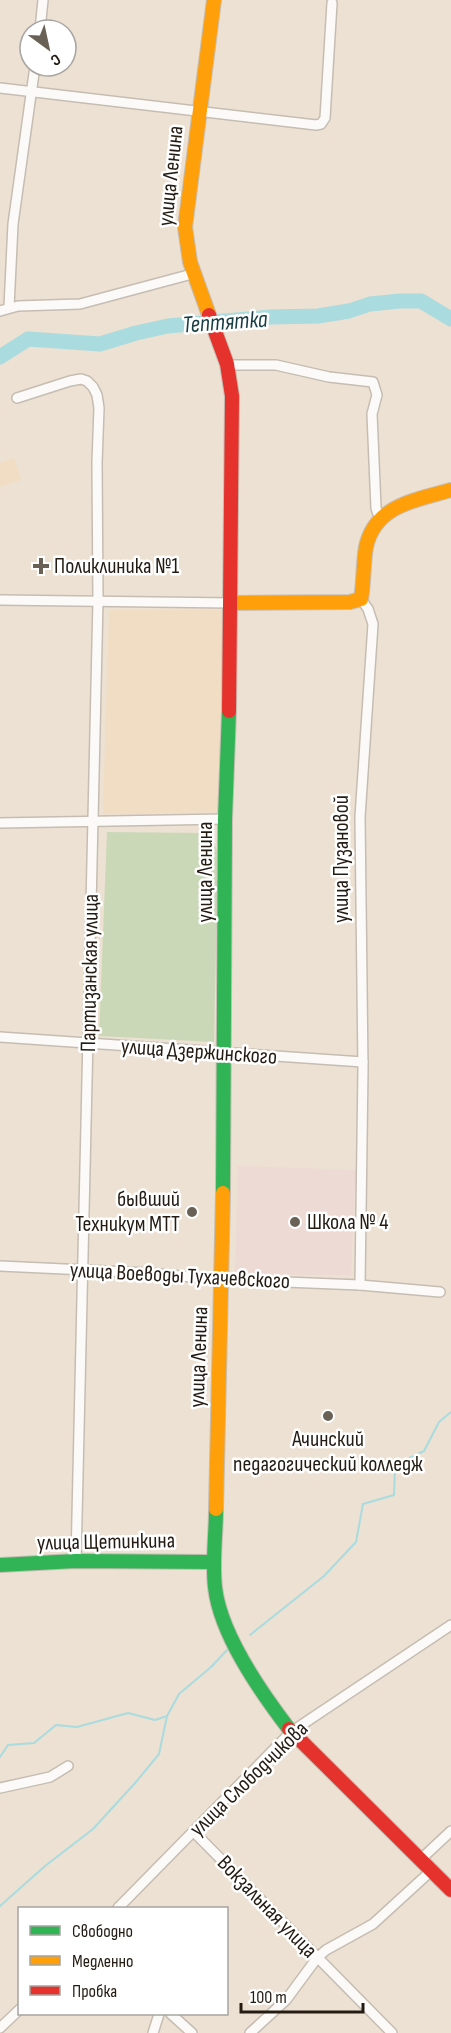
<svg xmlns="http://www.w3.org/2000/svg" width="451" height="2033" font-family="'Sofia Sans Condensed',sans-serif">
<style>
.built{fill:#f0ddc4}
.education{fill:#eddad5}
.green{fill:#cad8b8}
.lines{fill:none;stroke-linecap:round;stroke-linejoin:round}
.stream{stroke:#a9dbdf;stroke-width:2}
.river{stroke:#a9dbdf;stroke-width:15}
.street-casing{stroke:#c6bdb2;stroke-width:12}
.fast-casing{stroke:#c6bdb2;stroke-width:16}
.slow-casing{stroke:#c6bdb2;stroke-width:16}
.jam-casing{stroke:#c6bdb2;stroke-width:16}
.street{stroke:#fcfaf8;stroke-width:9}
.fast{stroke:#30b455;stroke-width:14}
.slow{stroke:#ff9f0a;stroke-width:14}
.jam{stroke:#e5322d;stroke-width:14}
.poi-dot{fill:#6a6156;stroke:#fff;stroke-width:2}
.labels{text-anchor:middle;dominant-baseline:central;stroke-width:5;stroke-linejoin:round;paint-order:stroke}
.street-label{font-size:22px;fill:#241c13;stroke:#fff}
.poi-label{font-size:22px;fill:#241c13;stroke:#fff;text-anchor:start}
.water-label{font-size:24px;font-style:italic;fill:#183d43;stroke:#fff}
</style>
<rect width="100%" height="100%" fill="#ece1d2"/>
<g class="built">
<polygon points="14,458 21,480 0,487 0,463"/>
<polygon points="109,610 224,610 218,812 103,814"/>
</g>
<polygon class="education" points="238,1166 356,1170 351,1275 235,1274"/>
<polygon class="green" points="107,832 202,833 214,843 218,854 214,1042 99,1036"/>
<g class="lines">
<g class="stream">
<polyline points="250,1635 324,1576 356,1542 363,1504 394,1495 395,1465 424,1451 439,1422 451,1412"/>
<polyline points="0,1757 8,1745 34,1743 56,1725 77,1727 128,1713 155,1720 167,1716"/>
<polyline points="0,1906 45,1866 93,1829 136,1782 159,1754 167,1716 179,1694 211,1667 228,1649"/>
</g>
<polyline class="river" points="0,357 28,339 100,344 136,333 168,326 271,317 318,316 349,311 370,304 400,301 421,301 451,319"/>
<defs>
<g id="street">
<polyline points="40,30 43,0"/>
<polyline points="0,88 316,125 321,124 325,118 332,3"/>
<polyline points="9,307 13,224 35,66"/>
<polyline points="0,311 18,306 80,304 192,274"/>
<polyline points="227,365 276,365 329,377 373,382 377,395 372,414 376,508 379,517"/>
<polyline points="17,398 70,381 81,379 87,381 93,387 97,395 99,408 97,463 98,600 76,1561"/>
<polyline points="0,600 231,603"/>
<polyline points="0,823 225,819"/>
<polyline points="0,1037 363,1062"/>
<polyline points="0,1266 149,1273 212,1279 360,1285 440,1292"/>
<polyline points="360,1285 363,1069 360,817 373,624 368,609 361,599"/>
<polyline points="0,1788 50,1777 68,1766"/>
<polyline points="194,1832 392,2033"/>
<polyline points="420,1860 451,1831"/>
<polyline points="118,1908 291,1732 451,1625"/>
<polyline points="171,2014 192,2033"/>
<polyline points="0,2028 20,2009"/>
<polyline points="153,2033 159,2014"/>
<polyline points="250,2033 286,2000 317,1958 326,1950 373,1924 431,1871"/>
</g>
<g id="fast">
<polyline points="223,1193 225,819 229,711"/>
<path d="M216 1509C216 1535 212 1561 215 1587 220 1634 260 1691 289 1729"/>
<polyline points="0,1565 76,1561 213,1562"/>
</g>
<g id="slow">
<polyline points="209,315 190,262 185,227 214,0"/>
<path d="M231 603 350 602 361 599C364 582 363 564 366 547 375 505 416 500 451 490"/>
<polyline points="216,1509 223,1193"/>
</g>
<g id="jam">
<polyline points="209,315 227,364 232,396 229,711"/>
<polyline points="289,1729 451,1890"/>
</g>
</defs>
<use href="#street" class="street-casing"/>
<use href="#fast" class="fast-casing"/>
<use href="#slow" class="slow-casing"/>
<use href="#jam" class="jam-casing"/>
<use href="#street" class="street"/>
<use href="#fast" class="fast"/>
<use href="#slow" class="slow"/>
<use href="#jam" class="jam"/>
</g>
<g class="poi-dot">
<path d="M38 557h6v6h6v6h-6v6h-6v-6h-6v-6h6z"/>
<circle cx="192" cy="1212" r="6"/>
<circle cx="295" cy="1222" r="6"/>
<circle cx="328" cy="1416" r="6"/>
</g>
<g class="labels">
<g class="street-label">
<text transform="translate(171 176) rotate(-84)">улица Ленина</text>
<text transform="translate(341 859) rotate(-90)">улица Пузановой</text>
<text transform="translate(205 872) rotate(-90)">улица Ленина</text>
<text transform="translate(90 973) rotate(-89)">Партизанская улица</text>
<text transform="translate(199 1052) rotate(4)">улица Дзержинского</text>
<text transform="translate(180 1276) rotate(3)">улица Воеводы Тухачевского</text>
<text transform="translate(199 1357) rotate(-88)">улица Ленина</text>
<text transform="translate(106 1542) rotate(-1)">улица Щетинкина</text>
<text transform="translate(249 1779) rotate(-44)">улица Слободчикова</text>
<text transform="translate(267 1907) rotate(46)">Вокзальная улица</text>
</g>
<g class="poi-label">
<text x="54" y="566">Поликлиника №1</text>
<text x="180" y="1199" text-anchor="end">бывший<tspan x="180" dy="25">Техникум МТТ</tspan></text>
<text x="307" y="1222">Школа № 4</text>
<text x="328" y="1439" text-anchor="middle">Ачинский<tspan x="328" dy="25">педагогический колледж</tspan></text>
</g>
<g class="water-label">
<text transform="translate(225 322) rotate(-4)">Тептятка</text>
</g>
</g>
<rect x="18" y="1907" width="210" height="108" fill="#ffffff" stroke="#a7a4a1" stroke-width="1.5"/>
<rect x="30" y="1926" width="30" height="9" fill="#30b455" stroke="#a7a4a1" stroke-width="1.5"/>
<text x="72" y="1937" font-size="18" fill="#241c13">Свободно</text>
<rect x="30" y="1956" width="30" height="9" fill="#ff9f0a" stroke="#a7a4a1" stroke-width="1.5"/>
<text x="72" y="1967" font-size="18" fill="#241c13">Медленно</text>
<rect x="30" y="1986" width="30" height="9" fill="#e5322d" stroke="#a7a4a1" stroke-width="1.5"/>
<text x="72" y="1997" font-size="18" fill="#241c13">Пробка</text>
<g transform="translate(48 48) rotate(147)"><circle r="28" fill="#ffffff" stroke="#a7a4a1" stroke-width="1.5"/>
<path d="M0-4.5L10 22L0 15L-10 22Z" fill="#6a6156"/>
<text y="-9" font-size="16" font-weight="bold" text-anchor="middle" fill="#241c13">С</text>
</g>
<path d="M241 2003v9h122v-9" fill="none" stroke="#241c13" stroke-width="3"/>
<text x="250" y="2003" font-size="18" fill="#241c13" stroke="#ffffff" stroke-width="4.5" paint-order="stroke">100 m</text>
</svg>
